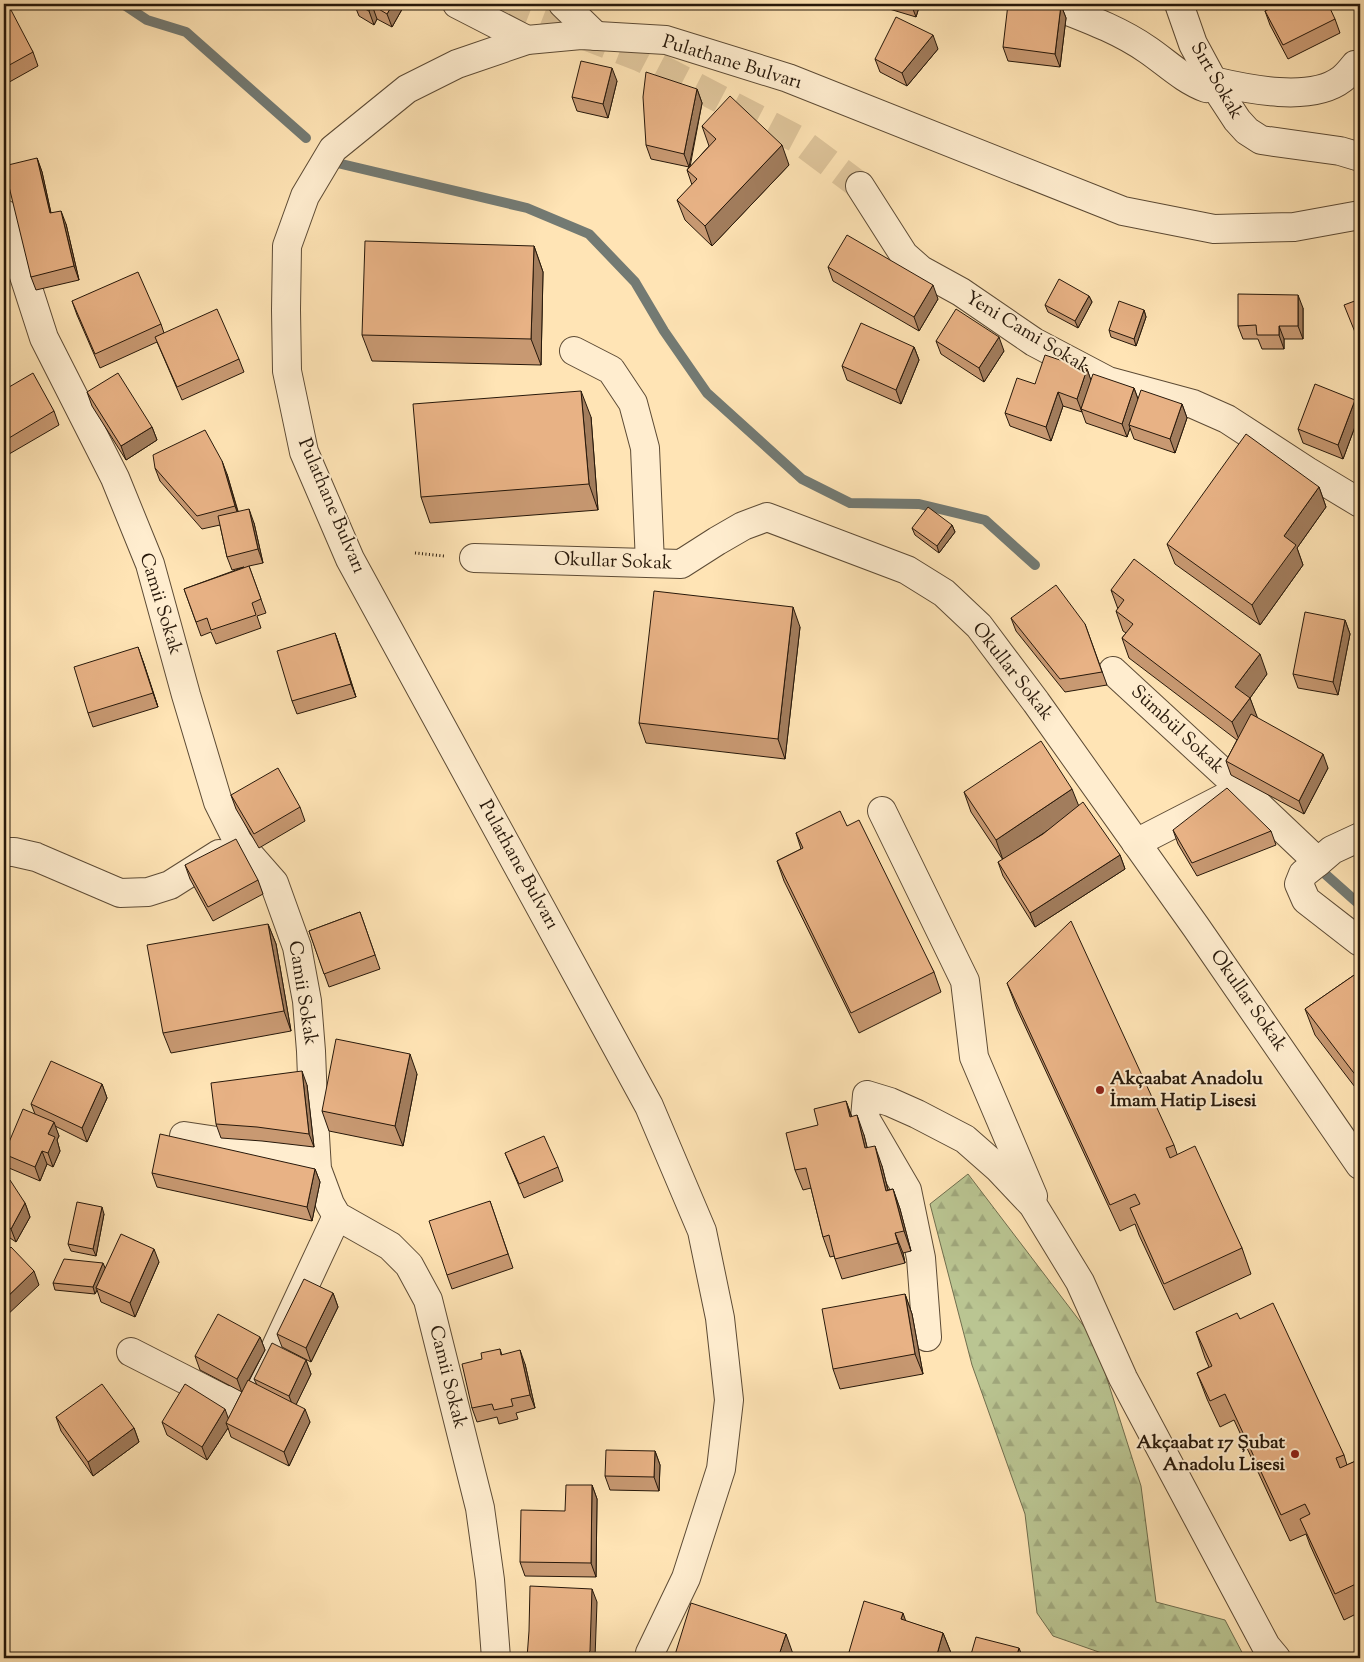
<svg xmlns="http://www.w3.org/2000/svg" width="1364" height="1662" font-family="'Sorts Mill Goudy',serif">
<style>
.forest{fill:url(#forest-firs);stroke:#706e4e}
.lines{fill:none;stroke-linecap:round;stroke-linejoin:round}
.stream{stroke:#737a73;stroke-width:10}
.minor-tunnel{stroke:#dfc59b;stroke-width:28;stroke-dasharray:28 14;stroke-linecap:butt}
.minor-casing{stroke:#5d4b35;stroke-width:30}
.path{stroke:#27180a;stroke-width:3;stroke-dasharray:1 2.5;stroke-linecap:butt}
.minor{stroke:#ffedcf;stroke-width:28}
.wall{fill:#c89972;stroke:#27180a}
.shaded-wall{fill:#a27d5d;stroke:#27180a}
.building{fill:#e8b285;stroke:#27180a}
.poi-dot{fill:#8f2418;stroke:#ffedcf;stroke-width:2}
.labels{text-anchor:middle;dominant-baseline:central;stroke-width:4;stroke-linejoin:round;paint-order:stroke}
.street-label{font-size:19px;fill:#27180a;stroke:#ffedcf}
.poi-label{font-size:19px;font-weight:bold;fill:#27180a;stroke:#ffedcf;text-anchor:start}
</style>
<defs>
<pattern id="forest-firs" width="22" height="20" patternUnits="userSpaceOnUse" patternTransform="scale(1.25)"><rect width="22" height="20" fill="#bac592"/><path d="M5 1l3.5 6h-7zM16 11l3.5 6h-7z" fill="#a0a87d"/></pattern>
</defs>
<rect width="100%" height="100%" fill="#ffe4b5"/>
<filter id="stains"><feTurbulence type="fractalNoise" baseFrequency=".004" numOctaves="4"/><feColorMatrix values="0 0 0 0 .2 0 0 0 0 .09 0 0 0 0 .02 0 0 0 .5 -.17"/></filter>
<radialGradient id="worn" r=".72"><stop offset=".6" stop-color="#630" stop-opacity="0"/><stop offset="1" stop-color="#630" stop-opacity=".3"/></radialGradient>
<polygon class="forest" points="968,1174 1095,1341 1141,1486 1156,1602 1225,1620 1245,1658 1116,1658 1053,1636 1037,1613 1025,1514 972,1365 930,1204"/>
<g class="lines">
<g class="stream">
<polyline points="123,4 147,20 186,32 306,138"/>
<polyline points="333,162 527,208 589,234 635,282 664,331 707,393 802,479 850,503 919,504 985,520 1035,565"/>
<polyline points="1315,865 1360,905"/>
</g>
<polyline class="minor-tunnel" points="503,4 641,58 797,139 860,186"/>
<defs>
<g id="minor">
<polyline points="457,4 527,40"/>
<polyline points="563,4 596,36"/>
<path d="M1050 4C1083 17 1118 29 1148 50 1167 63 1184 80 1206 88L1213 81C1247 89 1311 103 1342 79 1347 75 1351 70 1355 65"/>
<polyline points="1179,4 1193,44 1220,94 1237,120 1247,131 1261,140 1340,151 1360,157"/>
<polyline points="860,186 904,255 921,270 961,292 1034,342 1108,381 1193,404 1227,419 1307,471 1360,503"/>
<polyline points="4,214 44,338 115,478 150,564 186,695 218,802 238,842 274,883 297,947 307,1001 311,1051 313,1103 317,1169 330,1204 337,1216 390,1246 409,1265 428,1300 480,1508 490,1580 496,1658"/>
<polyline points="574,351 611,370 633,403 645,448 650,563"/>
<polyline points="474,558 681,564 717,541 743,526 767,517 907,570 944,593 979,626 1036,702 1196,927 1360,1165"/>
<polyline points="1113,671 1241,789"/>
<polyline points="882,811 965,981 974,1057 1033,1196"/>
<polyline points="1136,843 1241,789 1318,862 1332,850 1360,837"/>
<polyline points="4,852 14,852 36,857 120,893 148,892 170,885 219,854"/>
<polyline points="1318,862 1303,874 1299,884 1306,900 1360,942"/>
<polyline points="184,1136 316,1156"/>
<polyline points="927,1337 921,1258 907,1190 865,1118 867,1095 890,1102 917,1114 965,1139 998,1168 1033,1205 1080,1282 1123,1378 1266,1646 1276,1658"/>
<polyline points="131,1352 231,1403 261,1379 337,1216"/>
<polyline points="649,1658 650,1653 686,1578 721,1469 729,1400 720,1318 702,1231 649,1106 350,559 304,452 287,371 286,310 287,246 305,196 333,149 407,89 457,64 527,40 581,35 666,40 788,78 1123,211 1214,229 1294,227 1360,215"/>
</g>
</defs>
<use href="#minor" class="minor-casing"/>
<polyline class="path" points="415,553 444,556"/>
<use href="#minor" class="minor"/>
</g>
<g class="wall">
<polygon points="351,4 405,4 392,27 377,19 374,25 359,16 355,6"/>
<polygon points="875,4 920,4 916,17 876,5"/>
<polygon points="1061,5 1066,18 1060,67 1008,61 1003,47"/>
<polygon points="1265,11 1335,19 1340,33 1288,59 1270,25"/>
<polygon points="4,13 33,52 38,66 4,85"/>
<polygon points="938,49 907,86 880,72 875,59"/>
<polygon points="617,81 608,118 577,111 572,97"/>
<polygon points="697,89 702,103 690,167 709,146 702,126 789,165 712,246 685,220 677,200 692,185 687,170 689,167 651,159 646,145"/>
<polygon points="37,158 42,172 51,213 66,224 79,280 36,290 31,277"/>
<polygon points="534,246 543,272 541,365 372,361 362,335"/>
<polygon points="828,267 938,299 919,331 833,281"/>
<polygon points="1089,296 1092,302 1078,328 1048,312 1045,305"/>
<polygon points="72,301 161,324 164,333 239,359 244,372 182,400 157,342 100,368 77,315"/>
<polygon points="1303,308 1303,339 1284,339 1284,349 1262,349 1258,339 1243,339 1238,326"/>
<polygon points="1144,310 1146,317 1136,346 1111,337 1109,330"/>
<polygon points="936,341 1004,351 984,382 941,354"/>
<polygon points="914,347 919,360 901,404 847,380 842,366"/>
<polygon points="1087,369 1091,381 1134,388 1138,399 1182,404 1187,418 1175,453 1134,439 1130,428 1127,437 1086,423 1082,412 1063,406 1051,441 1010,426 1005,413 1035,384"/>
<polygon points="4,390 54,411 59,425 4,457"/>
<polygon points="87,392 152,427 157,440 126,460 92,406"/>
<polygon points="1360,413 1343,459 1303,443 1298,429"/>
<polygon points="591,417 598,510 430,523 421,497"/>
<polygon points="155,468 227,474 238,511 254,523 263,563 249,566 266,613 257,616 261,628 216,644 211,632 201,636 184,589 244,567 232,570 227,557 220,525 202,529 160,481"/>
<polygon points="1319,487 1326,507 1297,548 1303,565 1260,625 1175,564 1167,544"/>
<polygon points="952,525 955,532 939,553 915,535 912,528"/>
<polygon points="1111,590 1267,674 1250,698 1257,718 1328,768 1304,814 1231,775 1226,761 1237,740 1129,658 1122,638 1126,633 1123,631 1116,611 1118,609"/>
<polygon points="1011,618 1085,624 1107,685 1065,692 1016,631"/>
<polygon points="1345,620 1350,634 1338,695 1298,688 1293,674"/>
<polygon points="800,627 785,759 646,743 639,723"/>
<polygon points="335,633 340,647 356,697 297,714 292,701"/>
<polygon points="1360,635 1360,663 1356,653"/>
<polygon points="143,661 158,707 93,727 88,713"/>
<polygon points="964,792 1078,805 1120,855 1125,869 1035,927 1003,876 998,862 1003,860 971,812"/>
<polygon points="231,795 300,807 305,821 259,848 236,809"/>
<polygon points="847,826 934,972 941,992 859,1033 784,881 777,861 801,849 796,833"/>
<polygon points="1173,830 1271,831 1276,845 1197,876 1178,844"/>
<polygon points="185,865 258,880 263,894 213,921 190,879"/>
<polygon points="360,912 380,969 329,987 309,931"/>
<polygon points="268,924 276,944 291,1031 171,1053 163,1033"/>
<polygon points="1360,971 1360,1104 1356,1092 1358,1091 1315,1035 1305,1009"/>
<polygon points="1007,983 1174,1145 1177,1154 1242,1248 1251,1274 1174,1310 1139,1235 1135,1224 1120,1231 1017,1009"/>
<polygon points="417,1074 403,1146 329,1131 322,1111"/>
<polygon points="102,1084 107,1098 87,1142 55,1126 59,1136 57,1140 60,1151 53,1167 47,1164 40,1181 9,1168 4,1154 35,1114 31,1104"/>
<polygon points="307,1085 314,1147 262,1141 221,1138 216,1124"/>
<polygon points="846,1101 852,1117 864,1135 867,1147 882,1166 888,1190 893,1189 900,1209 911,1251 903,1253 905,1263 842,1279 834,1256 830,1257 823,1237 811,1188 803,1190 795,1170 818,1125"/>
<polygon points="505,1153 558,1167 563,1181 524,1198"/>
<polygon points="315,1169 320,1182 312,1221 157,1187 152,1173"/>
<polygon points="4,1177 25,1203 30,1217 16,1242 4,1234"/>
<polygon points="490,1201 513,1268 452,1289 447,1275"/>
<polygon points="104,1214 96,1256 71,1251 68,1244"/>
<polygon points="159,1262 135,1317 101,1302 97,1290 95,1294 55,1290 53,1283 105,1268"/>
<polygon points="333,1293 338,1307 311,1362 282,1347 277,1334"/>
<polygon points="905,1294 912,1314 923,1374 840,1389 833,1369"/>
<polygon points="1240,1319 1344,1455 1347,1465 1360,1459 1360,1612 1344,1620 1310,1545 1306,1534 1290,1541 1234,1420 1220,1427 1207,1399 1197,1373 1209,1367 1205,1358 1196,1332"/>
<polygon points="260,1337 265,1350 249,1381 257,1385 254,1379 306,1360 311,1374 296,1404 310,1422 289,1466 231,1437 228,1428 207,1460 167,1435 162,1422 229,1418 242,1392 200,1370 195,1356"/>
<polygon points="500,1349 502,1355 525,1364 535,1408 516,1413 518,1419 499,1424 497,1417 477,1422 472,1408 482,1359"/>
<polygon points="56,1417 134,1428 139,1442 93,1476 61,1431"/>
<polygon points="655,1451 660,1465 659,1491 610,1490 605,1476"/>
<polygon points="592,1485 597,1499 596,1577 525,1576 520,1562 565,1511"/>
<polygon points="905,1621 943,1633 951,1653 949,1658 851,1658 849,1652"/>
</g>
<g class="shaded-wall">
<polygon points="393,4 405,4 392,27 387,14"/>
<polygon points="911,4 920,4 916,17"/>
<polygon points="372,5 377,19 374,25 369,11"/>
<polygon points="1061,5 1066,18 1060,67 1055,54"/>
<polygon points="933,35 938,49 907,86 902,73"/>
<polygon points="612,68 617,81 608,118 603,104"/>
<polygon points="697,89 702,103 689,167 684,154"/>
<polygon points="782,145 789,165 712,246 705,226"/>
<polygon points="37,158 42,172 54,227 50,213"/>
<polygon points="61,211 66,224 79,280 74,266"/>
<polygon points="534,246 543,272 541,365 531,339"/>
<polygon points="933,285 938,299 919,331 914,317"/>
<polygon points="1298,295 1303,308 1303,339 1298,326"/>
<polygon points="1089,296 1092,302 1078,328 1075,321"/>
<polygon points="1144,310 1146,317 1136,346 1134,339"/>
<polygon points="1279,326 1284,339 1284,349 1279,335"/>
<polygon points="999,337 1004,351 984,382 979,368"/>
<polygon points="914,347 919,360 901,404 896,390"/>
<polygon points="1087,369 1092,383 1081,409 1082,412 1077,399"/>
<polygon points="1134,388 1139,402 1129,425 1130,428 1127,437 1122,424"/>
<polygon points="581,391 591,417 598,510 589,484"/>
<polygon points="1058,392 1063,406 1051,441 1046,427"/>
<polygon points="1355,400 1360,413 1343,459 1338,445"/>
<polygon points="1182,404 1187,418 1175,453 1170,439"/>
<polygon points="152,427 157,440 126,460 121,446"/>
<polygon points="222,461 227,474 240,520 235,506"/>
<polygon points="1319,487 1326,507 1297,548 1303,565 1260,625 1252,605 1284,536"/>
<polygon points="249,509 254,523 263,563 258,549"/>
<polygon points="952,525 955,532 939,553 937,546"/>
<polygon points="793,607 800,627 785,759 778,739"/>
<polygon points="1345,620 1350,634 1338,695 1333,682"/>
<polygon points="335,633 340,647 356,697 351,684"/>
<polygon points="138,647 143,661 158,707 153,693"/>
<polygon points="1260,654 1267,674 1243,708 1235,687"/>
<polygon points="1250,698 1258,719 1240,742 1232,722"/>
<polygon points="1323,754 1328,768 1304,814 1299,801"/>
<polygon points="1072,789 1080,809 1003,860 996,840"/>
<polygon points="1120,855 1125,869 1035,927 1030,913"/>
<polygon points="268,924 276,944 291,1031 284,1011"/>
<polygon points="410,1054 417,1074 403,1146 395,1126"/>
<polygon points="302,1071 307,1085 314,1147 309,1134"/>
<polygon points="102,1084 107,1098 87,1142 82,1128"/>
<polygon points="846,1101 853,1121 850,1117"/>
<polygon points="857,1115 864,1135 872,1168 865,1148"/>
<polygon points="54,1122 59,1136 57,1140 60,1151 53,1167 48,1153 48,1134"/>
<polygon points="875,1146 882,1166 893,1211 886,1191"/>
<polygon points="42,1151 47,1164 40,1181 35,1167"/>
<polygon points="315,1169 320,1182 312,1221 307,1207"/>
<polygon points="893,1189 900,1209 911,1251 904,1231"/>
<polygon points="25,1203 30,1217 16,1242 11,1229"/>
<polygon points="102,1207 104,1214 96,1256 93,1249"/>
<polygon points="895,1233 903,1253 905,1263 898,1243"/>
<polygon points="154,1249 159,1262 135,1317 130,1303"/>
<polygon points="103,1263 106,1270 96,1288 97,1290 95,1294 93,1287"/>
<polygon points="34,1271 39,1285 4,1318 4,1300"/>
<polygon points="333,1293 338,1307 311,1362 306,1348"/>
<polygon points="905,1294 912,1314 923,1374 915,1354"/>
<polygon points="260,1337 265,1350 242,1393 237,1379"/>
<polygon points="520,1350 525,1364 535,1408 530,1395"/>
<polygon points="306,1360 311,1374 294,1409 289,1396"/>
<polygon points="225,1409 230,1423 226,1423 228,1428 207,1460 202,1447"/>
<polygon points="305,1409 310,1422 289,1466 284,1452"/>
<polygon points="134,1428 139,1442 93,1476 88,1462"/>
<polygon points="655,1451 660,1465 659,1491 654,1477"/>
<polygon points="592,1485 597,1499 596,1577 591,1563"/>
<polygon points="592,1589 597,1602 595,1658 585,1658"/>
<polygon points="903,1613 910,1633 901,1619"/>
<polygon points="943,1633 951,1653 949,1658 936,1658"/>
<polygon points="786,1634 793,1654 792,1658 778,1658"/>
<polygon points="1019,1648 1023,1658 1016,1658"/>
</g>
<g class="building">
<polygon points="355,4 393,4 387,14 372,5 369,11"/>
<polygon points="1008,4 1053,4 1061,5 1055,54 1003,47"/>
<polygon points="1280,4 1328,4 1335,19 1283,45 1265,11"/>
<polygon points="11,10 33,52 4,68 4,13"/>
<polygon points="896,17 933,35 902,73 875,59"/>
<polygon points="581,61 612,68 603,104 572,97"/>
<polygon points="646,72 697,89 684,154 646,145 643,97"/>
<polygon points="730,96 782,145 705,226 677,200 697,179 687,170 716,139 702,126"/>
<polygon points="37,158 50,213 61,211 74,266 31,277 4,166"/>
<polygon points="847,235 933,285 914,317 828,267"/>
<polygon points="365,241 534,246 531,339 362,335"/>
<polygon points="138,272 161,324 95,354 72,301"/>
<polygon points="1059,279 1089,296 1075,321 1045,305"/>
<polygon points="1238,294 1298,295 1298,326 1279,326 1279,335 1257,335 1256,325 1238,326"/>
<polygon points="1360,299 1360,341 1359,342 1344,305"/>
<polygon points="1119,301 1144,310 1134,339 1109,330"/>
<polygon points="217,309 239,359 177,387 155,337"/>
<polygon points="956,309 999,337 979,368 936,341"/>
<polygon points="861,323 914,347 896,390 842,366"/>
<polygon points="1045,355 1087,369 1077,399 1058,392 1046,427 1005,413 1017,378 1035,384"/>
<polygon points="33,373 54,411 4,441 4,390"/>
<polygon points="118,373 152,427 121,446 87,392"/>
<polygon points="1093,374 1134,388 1122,424 1081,409"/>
<polygon points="1315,384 1355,400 1338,445 1298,429"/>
<polygon points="1141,390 1182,404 1170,439 1129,425"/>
<polygon points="581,391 589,484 421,497 413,404"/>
<polygon points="205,430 222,461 235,506 197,516 155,468 153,455"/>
<polygon points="1246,434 1319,487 1284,536 1296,545 1252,605 1167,544"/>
<polygon points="928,507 952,525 937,546 912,528"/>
<polygon points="249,509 258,549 227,557 218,516"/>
<polygon points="1134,559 1260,654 1235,687 1250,698 1232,722 1122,638 1133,624 1116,611 1124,600 1111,590"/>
<polygon points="249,566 261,599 252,603 256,615 211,630 207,618 196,622 184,589"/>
<polygon points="1056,585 1085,624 1102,672 1060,679 1011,618"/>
<polygon points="654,591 793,607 778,739 639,723"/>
<polygon points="1305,612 1345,620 1333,682 1293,674"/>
<polygon points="335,633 351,684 292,701 277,651"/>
<polygon points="1360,635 1360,653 1356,653"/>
<polygon points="138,647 153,693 88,713 74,667"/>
<polygon points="1251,714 1323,754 1299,801 1226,761"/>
<polygon points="1041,741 1072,789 996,840 964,792"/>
<polygon points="278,768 300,807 254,834 231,795"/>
<polygon points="1227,788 1271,831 1192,863 1173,830"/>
<polygon points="1083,802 1120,855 1030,913 998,862 1043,834"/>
<polygon points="840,811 847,826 859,820 934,972 851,1013 777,861 803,848 796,833"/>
<polygon points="236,839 258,880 208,907 185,865"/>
<polygon points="360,912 375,955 324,974 309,931"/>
<polygon points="1071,921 1174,1145 1166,1148 1170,1158 1195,1146 1242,1248 1164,1284 1130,1208 1140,1204 1135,1194 1110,1205 1007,983"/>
<polygon points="268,924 284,1011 163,1033 147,945"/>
<polygon points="1360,971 1360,1081 1305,1009"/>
<polygon points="336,1039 410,1054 395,1126 322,1111"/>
<polygon points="51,1061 102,1084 82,1128 31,1104"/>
<polygon points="302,1071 309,1134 257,1127 216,1124 211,1083"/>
<polygon points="1360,1089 1360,1098 1356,1092"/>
<polygon points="846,1101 850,1117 857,1115 865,1148 875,1146 886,1191 893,1189 904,1231 895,1233 898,1243 835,1259 829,1235 823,1237 806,1168 795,1170 786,1133 818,1125 814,1109"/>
<polygon points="23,1109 54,1122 48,1134 55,1137 48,1153 42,1151 35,1167 4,1154"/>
<polygon points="160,1134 315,1169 307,1207 152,1173"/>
<polygon points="544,1136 558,1167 519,1184 505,1153"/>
<polygon points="4,1177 10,1180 25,1203 11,1229 4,1224"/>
<polygon points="490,1201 508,1254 447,1275 429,1221"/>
<polygon points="77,1202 102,1207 93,1249 68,1244"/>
<polygon points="121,1234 154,1249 130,1303 96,1288"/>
<polygon points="11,1247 34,1271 4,1300 4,1253"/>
<polygon points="64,1259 103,1263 93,1287 53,1283"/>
<polygon points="304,1279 333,1293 306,1348 277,1334"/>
<polygon points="905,1294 915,1354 833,1369 822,1309"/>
<polygon points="1273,1303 1344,1455 1336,1458 1340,1468 1360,1459 1360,1582 1335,1594 1300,1519 1310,1514 1305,1504 1281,1515 1225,1394 1210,1401 1197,1373 1212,1366 1196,1332 1237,1313 1240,1319"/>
<polygon points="218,1314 260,1337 237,1379 195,1356"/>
<polygon points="272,1343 306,1360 289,1396 254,1379"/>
<polygon points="500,1349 501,1355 520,1350 530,1395 511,1399 513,1406 494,1410 492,1404 472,1408 462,1364 482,1359 481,1353"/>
<polygon points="248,1380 305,1409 284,1452 226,1423"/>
<polygon points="102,1384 134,1428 88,1462 56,1417"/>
<polygon points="185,1384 225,1409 202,1447 162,1422"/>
<polygon points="606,1450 655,1451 654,1477 605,1476"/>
<polygon points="566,1485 592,1485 591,1563 520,1562 521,1510 565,1511"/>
<polygon points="530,1586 592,1589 590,1651 585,1658 527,1658 529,1631"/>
<polygon points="864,1601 903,1613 901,1619 943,1633 936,1658 868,1658 849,1652"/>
<polygon points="691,1603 786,1634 778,1658 674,1658"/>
<polygon points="976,1637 1019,1648 1016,1658 970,1658"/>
<polygon points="337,1654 338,1658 325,1658"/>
</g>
<g class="poi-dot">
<circle cx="1100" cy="1090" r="5"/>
<circle cx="1295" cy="1454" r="5"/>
</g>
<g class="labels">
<g class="street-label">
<text transform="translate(732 63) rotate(17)">Pulathane Bulvarı</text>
<text transform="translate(1216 81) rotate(60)">Sırt Sokak</text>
<text transform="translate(1027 333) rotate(31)">Yeni Cami Sokak</text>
<text transform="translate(331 506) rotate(67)">Pulathane Bulvarı</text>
<text transform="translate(613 562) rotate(2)">Okullar Sokak</text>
<text transform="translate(160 604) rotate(73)">Camii Sokak</text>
<text transform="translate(1012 672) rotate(52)">Okullar Sokak</text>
<text transform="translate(1177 730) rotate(43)">Sümbül Sokak</text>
<text transform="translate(518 865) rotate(61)">Pulathane Bulvarı</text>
<text transform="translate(302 993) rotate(81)">Camii Sokak</text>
<text transform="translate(1248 1001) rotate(55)">Okullar Sokak</text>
<text transform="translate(447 1377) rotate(76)">Camii Sokak</text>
</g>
<g class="poi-label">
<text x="1110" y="1079">Akçaabat Anadolu<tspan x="1110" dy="22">İmam Hatip Lisesi</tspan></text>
<text x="1285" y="1443" text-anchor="end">Akçaabat 17 Şubat<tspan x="1285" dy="22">Anadolu Lisesi</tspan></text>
</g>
</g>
<rect width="1364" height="1662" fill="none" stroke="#ffe4b5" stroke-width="20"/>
<rect x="5" y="5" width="1354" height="1652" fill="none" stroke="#27180a" stroke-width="2.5"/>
<rect x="10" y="10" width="1344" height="1642" fill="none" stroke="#27180a"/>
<rect width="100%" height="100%" filter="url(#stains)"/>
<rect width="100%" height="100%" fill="url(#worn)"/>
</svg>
